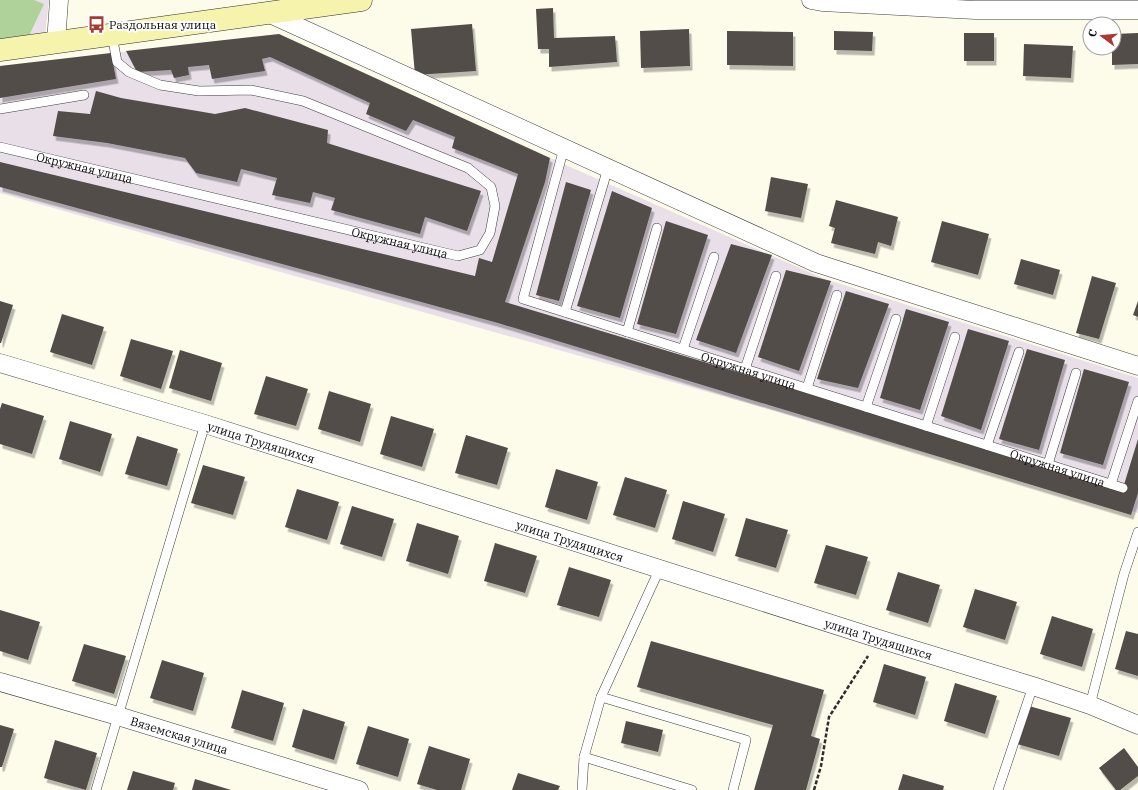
<svg xmlns="http://www.w3.org/2000/svg" width="1138" height="790" font-family="'IBM Plex Serif',serif">
<style>
.industrial{fill:#e9dfe9}
.forest{fill:#aed29a}
.building{fill:#524d48;filter:url(#shadow)}
.lines{fill:none;stroke-linecap:round;stroke-linejoin:round}
.lane-casing{stroke:#3e3e3e;stroke-width:10}
.street-casing{stroke:#3e3e3e;stroke-width:19}
.secondary-casing{stroke:#2d2d2d;stroke-width:23}
.path{stroke:#2d2d2d;stroke-width:2.5;stroke-dasharray:4 2;stroke-linecap:butt}
.lane{stroke:#fff;stroke-width:9}
.street{stroke:#fff;stroke-width:18}
.secondary{stroke:#f6f4ac;stroke-width:22}
.labels{text-anchor:middle;dominant-baseline:central;stroke-width:4;stroke-linejoin:round;paint-order:stroke}
.poi-label{font-size:12px;fill:#0b0b0b;stroke:#fff;text-anchor:start}
.street-label{font-size:12px;fill:#0b0b0b;stroke:#fff}
</style>
<defs>
<filter id="shadow"><feDropShadow dx="2.5" dy="4.5" stdDeviation="0" flood-color="#0004"/></filter>
</defs>
<rect width="100%" height="100%" fill="#fdfbea"/>
<g class="industrial">
<polygon points="0,0 49,0 45,35 0,41"/>
<polygon points="279,34 568,166 825,279 1138,378 1138,513 0,193 0,66"/>
</g>
<polygon class="forest" points="0,0 34,0 44,4 26,42 0,39"/>
<g class="building">
<polygon points="553,8 554,38 615,36 617,62 549,67 549,49 538,49 536,9"/>
<polygon points="472,24 476,71 415,75 411,29"/>
<polygon points="689,29 690,66 641,68 640,31"/>
<polygon points="727,31 793,32 793,66 727,65"/>
<polygon points="834,31 873,32 872,51 834,50"/>
<rect x="964" y="33" width="30" height="28"/>
<polygon points="1138,33 1138,64 1112,65 1112,48 1114,48 1114,34"/>
<polygon points="279,34 550,158 545,182 505,302 1123,488 1138,439 1138,493 1131,515 498,323 0,187 0,162 475,276 479,258 492,262 518,174 452,148 455,137 413,120 406,131 366,114 370,103 270,57 262,59 265,71 212,79 209,65 188,67 189,75 174,78 171,70 137,72 126,51"/>
<polygon points="1024,44 1073,46 1071,78 1023,76"/>
<polygon points="111,53 116,79 0,98 0,66"/>
<polygon points="96,91 121,98 215,114 245,108 328,130 327,143 481,191 467,231 425,217 420,234 331,210 335,198 313,192 310,203 272,195 277,178 241,169 237,182 196,173 185,158 107,143 53,136 58,111 90,114"/>
<polygon points="771,177 808,184 801,218 765,211"/>
<polygon points="566,182 591,190 559,301 536,295"/>
<polygon points="612,191 652,208 620,318 577,306"/>
<polygon points="836,200 898,217 891,246 878,242 875,254 831,243 835,228 829,226"/>
<polygon points="666,221 708,235 676,334 637,324"/>
<polygon points="942,221 989,234 978,275 931,262"/>
<polygon points="731,244 772,255 736,353 696,340"/>
<polygon points="1021,259 1060,270 1053,295 1014,284"/>
<polygon points="786,270 831,281 799,371 758,357"/>
<polygon points="1092,276 1116,283 1099,339 1076,333"/>
<polygon points="846,291 889,304 858,388 817,379"/>
<polygon points="0,301 13,305 1,343 0,343"/>
<polygon points="1138,301 1138,317 1133,315"/>
<polygon points="906,309 949,322 920,410 880,398"/>
<polygon points="62,314 104,327 92,365 50,352"/>
<polygon points="968,329 1009,341 981,430 941,416"/>
<polygon points="131,339 173,351 161,389 120,376"/>
<polygon points="1027,349 1065,360 1039,450 999,439"/>
<polygon points="180,350 222,363 211,401 169,388"/>
<polygon points="1084,369 1129,382 1103,465 1060,453"/>
<polygon points="266,376 308,389 296,426 254,414"/>
<polygon points="329,391 371,404 360,442 318,429"/>
<polygon points="2,403 44,416 32,454 0,444 0,409"/>
<polygon points="391,416 434,429 422,467 380,454"/>
<polygon points="70,421 112,434 100,472 59,459"/>
<polygon points="466,435 508,448 497,485 455,473"/>
<polygon points="137,436 178,449 167,486 125,474"/>
<polygon points="203,465 245,477 233,515 191,503"/>
<polygon points="556,469 598,482 587,520 545,507"/>
<polygon points="625,477 667,490 655,528 613,515"/>
<polygon points="297,489 339,502 327,540 285,527"/>
<polygon points="683,501 725,514 713,552 672,539"/>
<polygon points="352,506 394,519 382,557 340,544"/>
<polygon points="746,518 788,530 776,568 735,556"/>
<polygon points="417,523 459,536 448,574 406,561"/>
<polygon points="495,543 537,556 525,593 484,581"/>
<polygon points="826,545 868,557 856,595 814,583"/>
<polygon points="569,567 611,580 599,617 557,605"/>
<polygon points="898,572 940,585 928,623 886,610"/>
<polygon points="975,589 1017,602 1005,640 963,627"/>
<polygon points="0,610 40,622 28,660 0,651"/>
<polygon points="1052,616 1093,629 1082,667 1040,654"/>
<polygon points="1126,631 1138,634 1138,676 1115,669"/>
<polygon points="651,641 824,690 811,736 820,739 806,790 754,790 773,725 637,687"/>
<polygon points="84,644 126,656 114,694 72,681"/>
<polygon points="162,660 204,673 193,711 150,698"/>
<polygon points="884,664 926,677 915,715 873,702"/>
<polygon points="955,683 997,696 985,734 944,721"/>
<polygon points="242,690 284,703 273,741 231,728"/>
<polygon points="1029,706 1071,718 1059,756 1017,744"/>
<polygon points="303,709 345,722 334,760 292,747"/>
<polygon points="626,721 663,730 658,752 621,743"/>
<polygon points="0,725 14,729 2,767 0,767"/>
<polygon points="368,726 409,739 398,777 356,764"/>
<polygon points="55,740 97,753 86,790 44,778"/>
<polygon points="429,746 470,759 461,790 437,790 417,784"/>
<polygon points="1124,748 1138,767 1138,776 1120,790 1116,790 1099,768"/>
<polygon points="133,771 175,783 173,790 127,790"/>
<polygon points="518,773 560,786 558,790 512,790"/>
<polygon points="903,774 944,786 943,790 898,790"/>
<polygon points="195,779 231,790 192,790"/>
</g>
<g class="lines">
<defs>
<g id="lane">
<polyline points="0,109 84,95"/>
<path id="s1" d="M0 147 458 256 480 250 490 233 495 206 491 187 468 168 303 101 251 90 199 91 160 85 129 72 117 62 112 35"/>
<path id="s2" d="M564 148 523 299 1123 488"/>
<polyline points="565,312 608,168"/>
<polyline points="627,332 657,228"/>
<polyline points="683,349 714,257"/>
<polyline points="745,369 776,276"/>
<polyline points="807,388 837,295"/>
<polyline points="866,407 896,319"/>
<polyline points="926,426 955,337"/>
<polyline points="987,445 1019,352"/>
<polyline points="1048,464 1076,373"/>
<polyline points="1111,484 1138,401"/>
<polyline points="601,697 746,740 733,790"/>
<polyline points="1090,705 1124,574 1138,532"/>
<polyline points="584,757 692,790"/>
<polyline points="96,790 205,424"/>
<polyline points="582,790 584,757 601,697 660,568"/>
<polyline points="998,790 1033,686"/>
</g>
<g id="street">
<polyline points="811,0 822,2 975,10 1138,10"/>
<polyline points="268,13 816,263 1138,366"/>
<polyline points="56,43 59,0"/>
<path id="s3" d="M0 363 205 424 879 639 1033 686 1090 705 1138 725"/>
<path id="s4" d="M0 682 118 716 359 790"/>
</g>
<polyline id="secondary" points="0,50 361,0"/>
</defs>
<use href="#lane" class="lane-casing"/>
<use href="#street" class="street-casing"/>
<use href="#secondary" class="secondary-casing"/>
<polyline class="path" points="814,790 821,766 829,717 868,656"/>
<use href="#lane" class="lane"/>
<use href="#street" class="street"/>
<use href="#secondary" class="secondary"/>
</g>
<defs>
<symbol id="bus-bare" viewBox="-9 -9 18 18"><path d="M-5-6H5V4H4V6H2V4H-2V6H-4V4H-5ZM-3.5-4V0h7V-4ZM-3.5 1.2v1.5H-2V1.2ZM2 1.2v1.5H3.5V1.2Z" fill="#aa3833" stroke="#fff" stroke-width="2.5" paint-order="stroke"/></symbol>
</defs>
<g fill-rule="evenodd">
<use href="#bus-bare" x="84" y="12" width="25" height="25"/>
</g>
<g class="labels">
<g class="poi-label">
<text x="109" y="24">Раздольная улица</text>
</g>
<g class="street-label">
<text stroke="none"><textPath href="#s1" startOffset="87">Окружная улица</textPath></text>
<text stroke="none"><textPath href="#s1" startOffset="411">Окружная улица</textPath></text>
<text stroke="none"><textPath href="#s2" startOffset="393">Окружная улица</textPath></text>
<text stroke="none"><textPath href="#s3" startOffset="273">улица Трудящихся</textPath></text>
<text stroke="none"><textPath href="#s2" startOffset="717">Окружная улица</textPath></text>
<text stroke="none"><textPath href="#s3" startOffset="597">улица Трудящихся</textPath></text>
<text stroke="none"><textPath href="#s3" startOffset="921">улица Трудящихся</textPath></text>
<text stroke="none"><textPath href="#s4" startOffset="187">Вяземская улица</textPath></text>
</g>
</g>
<g transform="translate(1102 36) rotate(286)"><circle r="19" fill="#ffffff" stroke="#9d9d9d"/>
<path d="M0-3L7 15L0 10L-7 15Z" fill="#aa3833"/>
<text y="-6" font-size="11" font-weight="bold" text-anchor="middle" fill="#0b0b0b">С</text>
</g>
</svg>
